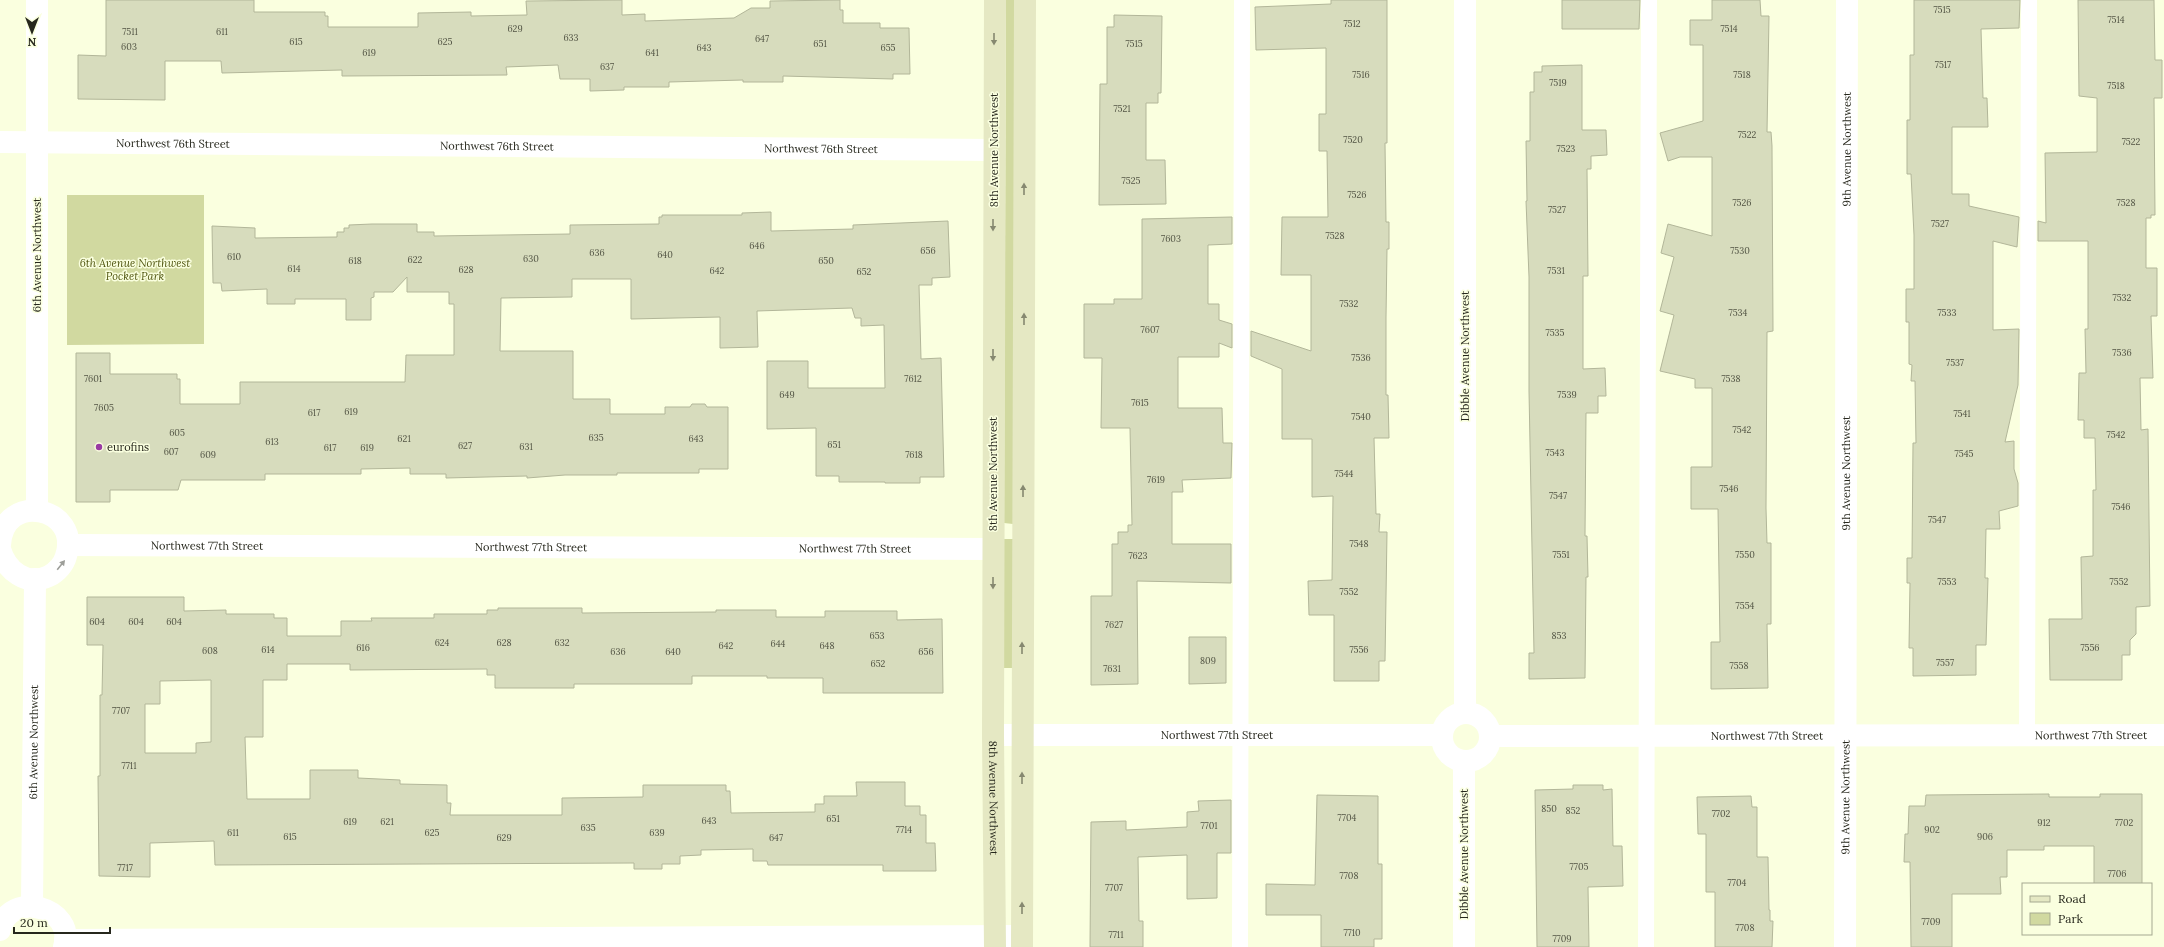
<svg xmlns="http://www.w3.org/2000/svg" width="2164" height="947" font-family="Lora,serif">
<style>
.green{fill:#d1d9a0}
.building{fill:#d7dcbd;stroke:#b2b699;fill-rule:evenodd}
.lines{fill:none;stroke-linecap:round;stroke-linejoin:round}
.lane{stroke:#fff;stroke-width:16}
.street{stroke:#fff;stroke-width:22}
.secondary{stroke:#e5e8c3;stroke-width:22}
.oneway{fill:#868870}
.oneway2{fill:#9d9e99}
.poi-dot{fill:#993aa3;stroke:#faffdf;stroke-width:1.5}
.labels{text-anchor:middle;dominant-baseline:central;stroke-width:3;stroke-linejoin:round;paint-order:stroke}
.number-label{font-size:9px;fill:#525444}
.street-label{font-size:11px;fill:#26271c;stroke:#faffdf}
.park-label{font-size:11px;font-style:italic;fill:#515711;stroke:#faffdf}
.poi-label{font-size:11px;fill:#26271c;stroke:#faffdf;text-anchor:start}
</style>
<rect width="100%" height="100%" fill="#faffdf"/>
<g class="green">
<polygon points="1006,0 1016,0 1013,524 1004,523"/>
<polygon points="67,195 204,195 204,344 67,345"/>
<polygon points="1004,539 1014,539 1013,668 1004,668"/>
</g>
<g class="building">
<polygon points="106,0 254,0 254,12 325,12 325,16 328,16 328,27 418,27 418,13 471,12 471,16 527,15 526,1 622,0 622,15 645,14 645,21 734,18 751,8 770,8 770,1 840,0 840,10 843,10 843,23 880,23 880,28 909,28 910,74 893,74 893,79 783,76 783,82 743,82 743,80 669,82 669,87 624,87 624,90 590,91 590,79 560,79 558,65 506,67 507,75 342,76 342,70 222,73 221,61 165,61 165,100 78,99 78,55 106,56"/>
<polygon points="1331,0 1387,0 1387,143 1385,143 1386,222 1389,222 1389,249 1387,249 1386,318 1386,395 1388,395 1389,438 1374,438 1376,514 1380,514 1379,532 1387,532 1385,661 1379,661 1379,681 1334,681 1334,615 1309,615 1308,581 1332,580 1333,496 1312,497 1312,439 1282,439 1282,369 1251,356 1251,331 1311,351 1311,275 1281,275 1282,217 1328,217 1327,151 1319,151 1319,114 1326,114 1326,48 1256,50 1255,7 1331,4"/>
<polygon points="1562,0 1640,0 1639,29 1562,29"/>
<polygon points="1712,0 1760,0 1761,16 1769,16 1767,132 1771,132 1772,146 1773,331 1767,332 1766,508 1767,543 1771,543 1771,624 1767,624 1768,688 1711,689 1711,642 1720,642 1718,509 1691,509 1691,467 1712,467 1712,388 1695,388 1695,379 1660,371 1674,315 1660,311 1674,257 1661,253 1668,224 1712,236 1712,157 1680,157 1668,161 1660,133 1703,121 1703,45 1690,45 1690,20 1712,20"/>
<polygon points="1914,0 2020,0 2019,28 1981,29 1983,98 1987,98 1988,127 1952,127 1952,194 1969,194 1969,206 2019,217 2017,247 1993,241 1993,330 2019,329 2018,385 2005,442 2014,441 2014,469 2018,483 2018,506 1999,511 2000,529 1986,529 1985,578 1988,578 1986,645 1976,645 1976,675 1913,676 1913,648 1909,648 1910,583 1907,583 1907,558 1912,558 1913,443 1916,443 1915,381 1911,381 1912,365 1909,364 1909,322 1906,322 1906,289 1914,289 1914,235 1911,174 1907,174 1907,120 1910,120 1910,55 1914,55"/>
<polygon points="2078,0 2154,0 2155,60 2162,60 2162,98 2154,98 2155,215 2151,215 2151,218 2146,218 2146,268 2157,268 2157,316 2151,316 2153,378 2140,378 2141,430 2148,429 2150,606 2136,607 2136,634 2130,640 2130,655 2122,655 2122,680 2050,680 2049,619 2082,619 2081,557 2093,556 2093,490 2096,490 2095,438 2084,438 2084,420 2078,420 2079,373 2086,373 2085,329 2088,329 2088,241 2038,241 2038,221 2046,223 2045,153 2097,152 2097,98 2079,96"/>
<polygon points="1114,15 1162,16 1161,93 1158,93 1158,103 1146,103 1146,160 1165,160 1166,204 1099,205 1100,84 1107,84 1107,27 1114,27"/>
<polygon points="1582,65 1582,130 1606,130 1607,155 1591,156 1591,169 1587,169 1588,276 1583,276 1583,369 1605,368 1606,396 1598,396 1598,413 1586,413 1585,536 1587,536 1588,577 1586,577 1585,678 1529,679 1529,653 1534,653 1529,391 1529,277 1526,201 1527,201 1526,141 1530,141 1530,92 1534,92 1534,72 1542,72 1542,66"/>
<polygon points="771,212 771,231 853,229 853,225 948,221 950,277 932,278 932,285 919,285 921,359 941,358 944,477 920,477 920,483 885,483 885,482 839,482 839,476 816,476 816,428 767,429 767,361 808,361 808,388 885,388 884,325 861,326 861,318 855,318 852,308 757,311 758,347 720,348 720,317 631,319 631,279 572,279 572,297 501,298 500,351 573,351 573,399 610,399 610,414 665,414 665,407 690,407 692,404 705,404 707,407 728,407 728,469 699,469 699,473 617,473 617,475 565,475 527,478 527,476 446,478 446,474 410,474 410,468 361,469 361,474 265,474 265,480 181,480 178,490 110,490 110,502 76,502 76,353 110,353 110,374 177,374 177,379 180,379 180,404 240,404 240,382 405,382 406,355 454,355 454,304 449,304 449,292 407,292 407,277 393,292 374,292 374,297 371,298 371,320 346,320 346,299 295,299 295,304 267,304 267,289 222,291 221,283 213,283 212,226 255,228 255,238 337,237 337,232 344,232 344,228 349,228 349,225 372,224 417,224 417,232 434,232 434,236 570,234 570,225 659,224 659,217 662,217 662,215 742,215 742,213"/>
<polygon points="1232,217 1232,244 1208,245 1208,304 1219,304 1219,320 1232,324 1232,348 1219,343 1219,357 1178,357 1178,408 1222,408 1223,443 1232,443 1231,478 1182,480 1183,492 1172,492 1172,544 1231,544 1231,583 1137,581 1138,684 1091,685 1091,596 1112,596 1112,544 1118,544 1118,532 1128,532 1128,525 1132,525 1130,428 1101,428 1102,358 1084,358 1084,304 1114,304 1114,299 1142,299 1142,219"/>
<path d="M87 597H184V611L226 610V614H274V618H287V636H341V621H372L371 618H434V614H487V610H498V608H582V613L716 612V610H776V617H825V611H897V620L942 619 943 693H823V678H767V676H692V684H574V688H495V675H487V669L350 670V664H287V680H263V737H245L247 799H310V770H358V778L400 780V784L447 785V803H451L450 815H562V798L643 797V785H726V791H730L731 813 815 812V804H824V796H857L856 782H905V806H920V815H926V843H935L936 871H883V865H768L767 861H753V849L701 850V855L680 856V864H662V869H634V863L215 865 214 841 150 843V877L99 876 98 776H100V695H102L103 645H87ZM211 680V742L196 743V753H145V704H160V681Z"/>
<polygon points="1189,637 1226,637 1226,683 1189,684"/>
<polygon points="1573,785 1603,785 1603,790 1612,789 1613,846 1622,846 1623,886 1588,887 1589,947 1537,947 1535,790 1573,789"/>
<polygon points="2049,794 2049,797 2100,797 2100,794 2142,794 2142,884 2094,884 2094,846 2044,846 2044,850 2007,850 2007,877 2000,877 2001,894 1952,894 1952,947 1911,947 1910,862 1904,862 1905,834 1908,834 1909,806 1925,806 1926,795"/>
<polygon points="1317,795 1378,796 1378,864 1382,864 1382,939 1374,939 1374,947 1321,947 1321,915 1266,915 1266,884 1315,885"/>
<polygon points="1751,796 1752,807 1757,807 1757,857 1768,857 1769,910 1770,910 1770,921 1773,921 1772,947 1715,947 1715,892 1706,892 1706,834 1698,834 1697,797"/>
<polygon points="1231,800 1231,853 1217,853 1217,898 1187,899 1187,855 1138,857 1139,921 1143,921 1143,947 1090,947 1091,822 1126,821 1126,830 1187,827 1187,812 1199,811 1198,801"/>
</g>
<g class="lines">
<g class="lane">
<polyline points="2027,735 2029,0"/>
<polyline points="1240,947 1242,0"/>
<polyline points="1646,947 1649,0"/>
</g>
<g class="street">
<polyline points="1465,0 1465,712"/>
<path id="s1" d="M0 142 994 150"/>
<polyline points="37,509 37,0"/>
<path d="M0 545C3 490 82 507 66 556 64 564 57 572 49 576 26 587 6 570 0 549"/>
<path id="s2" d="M68 545 993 549"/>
<circle cx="1466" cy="737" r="24"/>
<path id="s3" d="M993 735H1441"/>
<path id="s4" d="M1490 736 2164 735"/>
<path id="s5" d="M32 906 35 579"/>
<path d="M0 930C9 889 77 907 64 947"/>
<polyline points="65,940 1022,936"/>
<polyline points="1464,947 1464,761"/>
<path id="s6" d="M1845 947 1847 0"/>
</g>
<g class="secondary">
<path id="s7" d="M995 0 993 735 995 947"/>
<polyline points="1022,947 1025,0"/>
</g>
</g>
<defs><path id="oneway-solid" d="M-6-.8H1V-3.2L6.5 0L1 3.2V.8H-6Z"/></defs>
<g class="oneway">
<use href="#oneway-solid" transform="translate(994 39) rotate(90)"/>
<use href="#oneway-solid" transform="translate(1024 189) rotate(-90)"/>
<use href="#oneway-solid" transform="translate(993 225) rotate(90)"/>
<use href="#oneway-solid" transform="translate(1024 319) rotate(-90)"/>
<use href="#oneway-solid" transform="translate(993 355) rotate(90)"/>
<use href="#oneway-solid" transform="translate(1023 491) rotate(-90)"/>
<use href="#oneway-solid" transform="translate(993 583) rotate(90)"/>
<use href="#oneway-solid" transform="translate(1022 648) rotate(-90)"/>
<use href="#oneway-solid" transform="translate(1022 778) rotate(-90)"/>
<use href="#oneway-solid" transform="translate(1022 908) rotate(-90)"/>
</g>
<use class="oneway2" href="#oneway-solid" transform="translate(61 565) rotate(-51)"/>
<circle class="poi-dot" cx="99" cy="447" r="4"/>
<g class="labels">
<g class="number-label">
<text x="1942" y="9">7515</text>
<text x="2116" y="19">7514</text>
<text x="1352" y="23">7512</text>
<text x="515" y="28">629</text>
<text x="1729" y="28">7514</text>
<text x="130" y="31">7511</text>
<text x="222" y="31">611</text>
<text x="571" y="37">633</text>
<text x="762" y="38">647</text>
<text x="296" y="41">615</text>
<text x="445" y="41">625</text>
<text x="820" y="43">651</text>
<text x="1134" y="43">7515</text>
<text x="129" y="46">603</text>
<text x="704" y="47">643</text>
<text x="888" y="47">655</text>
<text x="369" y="52">619</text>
<text x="652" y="52">641</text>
<text x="1943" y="64">7517</text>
<text x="607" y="66">637</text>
<text x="1361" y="74">7516</text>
<text x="1742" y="74">7518</text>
<text x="1558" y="82">7519</text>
<text x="2116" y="85">7518</text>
<text x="1122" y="108">7521</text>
<text x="1747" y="134">7522</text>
<text x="1353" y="139">7520</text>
<text x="2131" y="141">7522</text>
<text x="1566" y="148">7523</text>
<text x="1131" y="180">7525</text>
<text x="1357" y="194">7526</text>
<text x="1742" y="202">7526</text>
<text x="2126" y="202">7528</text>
<text x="1557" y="209">7527</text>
<text x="1940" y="223">7527</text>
<text x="1335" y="235">7528</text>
<text x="1171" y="238">7603</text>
<text x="757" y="245">646</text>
<text x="928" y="250">656</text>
<text x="1740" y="250">7530</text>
<text x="597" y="252">636</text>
<text x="665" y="254">640</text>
<text x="234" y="256">610</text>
<text x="531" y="258">630</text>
<text x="415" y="259">622</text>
<text x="355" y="260">618</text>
<text x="826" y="260">650</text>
<text x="294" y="268">614</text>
<text x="466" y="269">628</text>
<text x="717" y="270">642</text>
<text x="1556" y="270">7531</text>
<text x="864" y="271">652</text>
<text x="2122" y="297">7532</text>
<text x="1349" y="303">7532</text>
<text x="1738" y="312">7534</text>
<text x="1947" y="312">7533</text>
<text x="1150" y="329">7607</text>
<text x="1555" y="332">7535</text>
<text x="2122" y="352">7536</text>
<text x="1361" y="357">7536</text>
<text x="1955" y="362">7537</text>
<text x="93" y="378">7601</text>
<text x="913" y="378">7612</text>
<text x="1731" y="378">7538</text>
<text x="787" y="394">649</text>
<text x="1567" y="394">7539</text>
<text x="1140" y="402">7615</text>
<text x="104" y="407">7605</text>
<text x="351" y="411">619</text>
<text x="314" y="412">617</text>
<text x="1962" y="413">7541</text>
<text x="1361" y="416">7540</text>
<text x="1742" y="429">7542</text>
<text x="177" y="432">605</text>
<text x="2116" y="434">7542</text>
<text x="596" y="437">635</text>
<text x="404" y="438">621</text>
<text x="696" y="438">643</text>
<text x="272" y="441">613</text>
<text x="834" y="444">651</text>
<text x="465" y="445">627</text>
<text x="526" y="446">631</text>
<text x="330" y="447">617</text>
<text x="367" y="447">619</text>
<text x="171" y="451">607</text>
<text x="1555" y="452">7543</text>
<text x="1964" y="453">7545</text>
<text x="208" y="454">609</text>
<text x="914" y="454">7618</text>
<text x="1344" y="473">7544</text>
<text x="1156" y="479">7619</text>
<text x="1729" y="488">7546</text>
<text x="1558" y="495">7547</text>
<text x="2121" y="506">7546</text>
<text x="1937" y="519">7547</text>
<text x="1359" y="543">7548</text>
<text x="1561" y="554">7551</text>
<text x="1745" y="554">7550</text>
<text x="1138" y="555">7623</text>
<text x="1947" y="581">7553</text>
<text x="2119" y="581">7552</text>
<text x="1349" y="591">7552</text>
<text x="1745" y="605">7554</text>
<text x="97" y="621">604</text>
<text x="136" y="621">604</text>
<text x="174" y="621">604</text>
<text x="1114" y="624">7627</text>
<text x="877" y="635">653</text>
<text x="1559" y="635">853</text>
<text x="442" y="642">624</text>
<text x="504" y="642">628</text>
<text x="562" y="642">632</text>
<text x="778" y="643">644</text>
<text x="726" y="645">642</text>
<text x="827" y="645">648</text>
<text x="363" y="647">616</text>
<text x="2090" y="647">7556</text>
<text x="268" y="649">614</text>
<text x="1359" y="649">7556</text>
<text x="210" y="650">608</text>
<text x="618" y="651">636</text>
<text x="673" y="651">640</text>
<text x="926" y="651">656</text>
<text x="1208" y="660">809</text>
<text x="1945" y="662">7557</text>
<text x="878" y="663">652</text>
<text x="1739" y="665">7558</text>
<text x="1112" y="668">7631</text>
<text x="121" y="710">7707</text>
<text x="129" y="765">7711</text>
<text x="1549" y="808">850</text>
<text x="1573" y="810">852</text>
<text x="1721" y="813">7702</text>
<text x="1347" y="817">7704</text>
<text x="833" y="818">651</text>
<text x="709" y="820">643</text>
<text x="350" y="821">619</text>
<text x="387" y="821">621</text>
<text x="2044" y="822">912</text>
<text x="2124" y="822">7702</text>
<text x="1209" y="825">7701</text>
<text x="588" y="827">635</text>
<text x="904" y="829">7714</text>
<text x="1932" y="829">902</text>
<text x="233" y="832">611</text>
<text x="432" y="832">625</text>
<text x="657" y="832">639</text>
<text x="290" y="836">615</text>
<text x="1985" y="836">906</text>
<text x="504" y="837">629</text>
<text x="776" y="837">647</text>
<text x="1579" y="866">7705</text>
<text x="125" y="867">7717</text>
<text x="2117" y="873">7706</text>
<text x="1349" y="875">7708</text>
<text x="1737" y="882">7704</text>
<text x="1114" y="887">7707</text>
<text x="1931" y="921">7709</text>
<text x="1745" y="927">7708</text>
<text x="1352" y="932">7710</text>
<text x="1116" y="934">7711</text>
<text x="1562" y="938">7709</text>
</g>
<g class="street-label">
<text stroke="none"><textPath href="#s1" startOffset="173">Northwest 76th Street</textPath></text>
<text stroke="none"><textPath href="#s1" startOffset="497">Northwest 76th Street</textPath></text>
<text stroke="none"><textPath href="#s1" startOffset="821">Northwest 76th Street</textPath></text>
<text transform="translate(994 150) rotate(-90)">8th Avenue Northwest</text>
<text stroke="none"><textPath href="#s6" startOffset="798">9th Avenue Northwest</textPath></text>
<text transform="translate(37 255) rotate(-90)">6th Avenue Northwest</text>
<text transform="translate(1465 356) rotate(-90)">Dibble Avenue Northwest</text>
<text transform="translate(993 474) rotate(-90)">8th Avenue Northwest</text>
<text stroke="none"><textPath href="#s6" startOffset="474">9th Avenue Northwest</textPath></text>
<text stroke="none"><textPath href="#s2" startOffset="139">Northwest 77th Street</textPath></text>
<text stroke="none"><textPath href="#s2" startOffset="463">Northwest 77th Street</textPath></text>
<text stroke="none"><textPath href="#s2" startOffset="787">Northwest 77th Street</textPath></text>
<text stroke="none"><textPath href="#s4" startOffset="601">Northwest 77th Street</textPath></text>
<text stroke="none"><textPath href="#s3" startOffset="224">Northwest 77th Street</textPath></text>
<text stroke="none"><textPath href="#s4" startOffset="277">Northwest 77th Street</textPath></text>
<text stroke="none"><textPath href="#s5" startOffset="164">6th Avenue Northwest</textPath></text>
<text stroke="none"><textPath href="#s6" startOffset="150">9th Avenue Northwest</textPath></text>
<text stroke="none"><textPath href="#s7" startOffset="798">8th Avenue Northwest</textPath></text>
<text transform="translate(1464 854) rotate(-90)">Dibble Avenue Northwest</text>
</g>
<g class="park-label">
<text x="135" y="263">6th Avenue Northwest<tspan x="135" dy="13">Pocket Park</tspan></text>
</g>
<g class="poi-label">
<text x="107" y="447">eurofins</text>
</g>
</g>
<rect x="2022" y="883" width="130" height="52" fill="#faffdf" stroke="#a5a991"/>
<rect x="2030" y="896" width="20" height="6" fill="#e5e8c3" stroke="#a5a991"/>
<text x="2058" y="903" font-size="12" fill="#26271c">Road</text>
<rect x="2030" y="913" width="20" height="12" fill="#d1d9a0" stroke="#a5a991"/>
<text x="2058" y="923" font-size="12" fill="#26271c">Park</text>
<g transform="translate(32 32) rotate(180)" stroke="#faffdf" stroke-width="3" paint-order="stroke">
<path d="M0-3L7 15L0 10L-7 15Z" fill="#26271c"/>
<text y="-6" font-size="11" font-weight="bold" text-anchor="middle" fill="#26271c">N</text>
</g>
<path d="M14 927v6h96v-6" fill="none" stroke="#26271c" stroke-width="2"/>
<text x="20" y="927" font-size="12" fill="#26271c" stroke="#faffdf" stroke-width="3" paint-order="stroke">20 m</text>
</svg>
